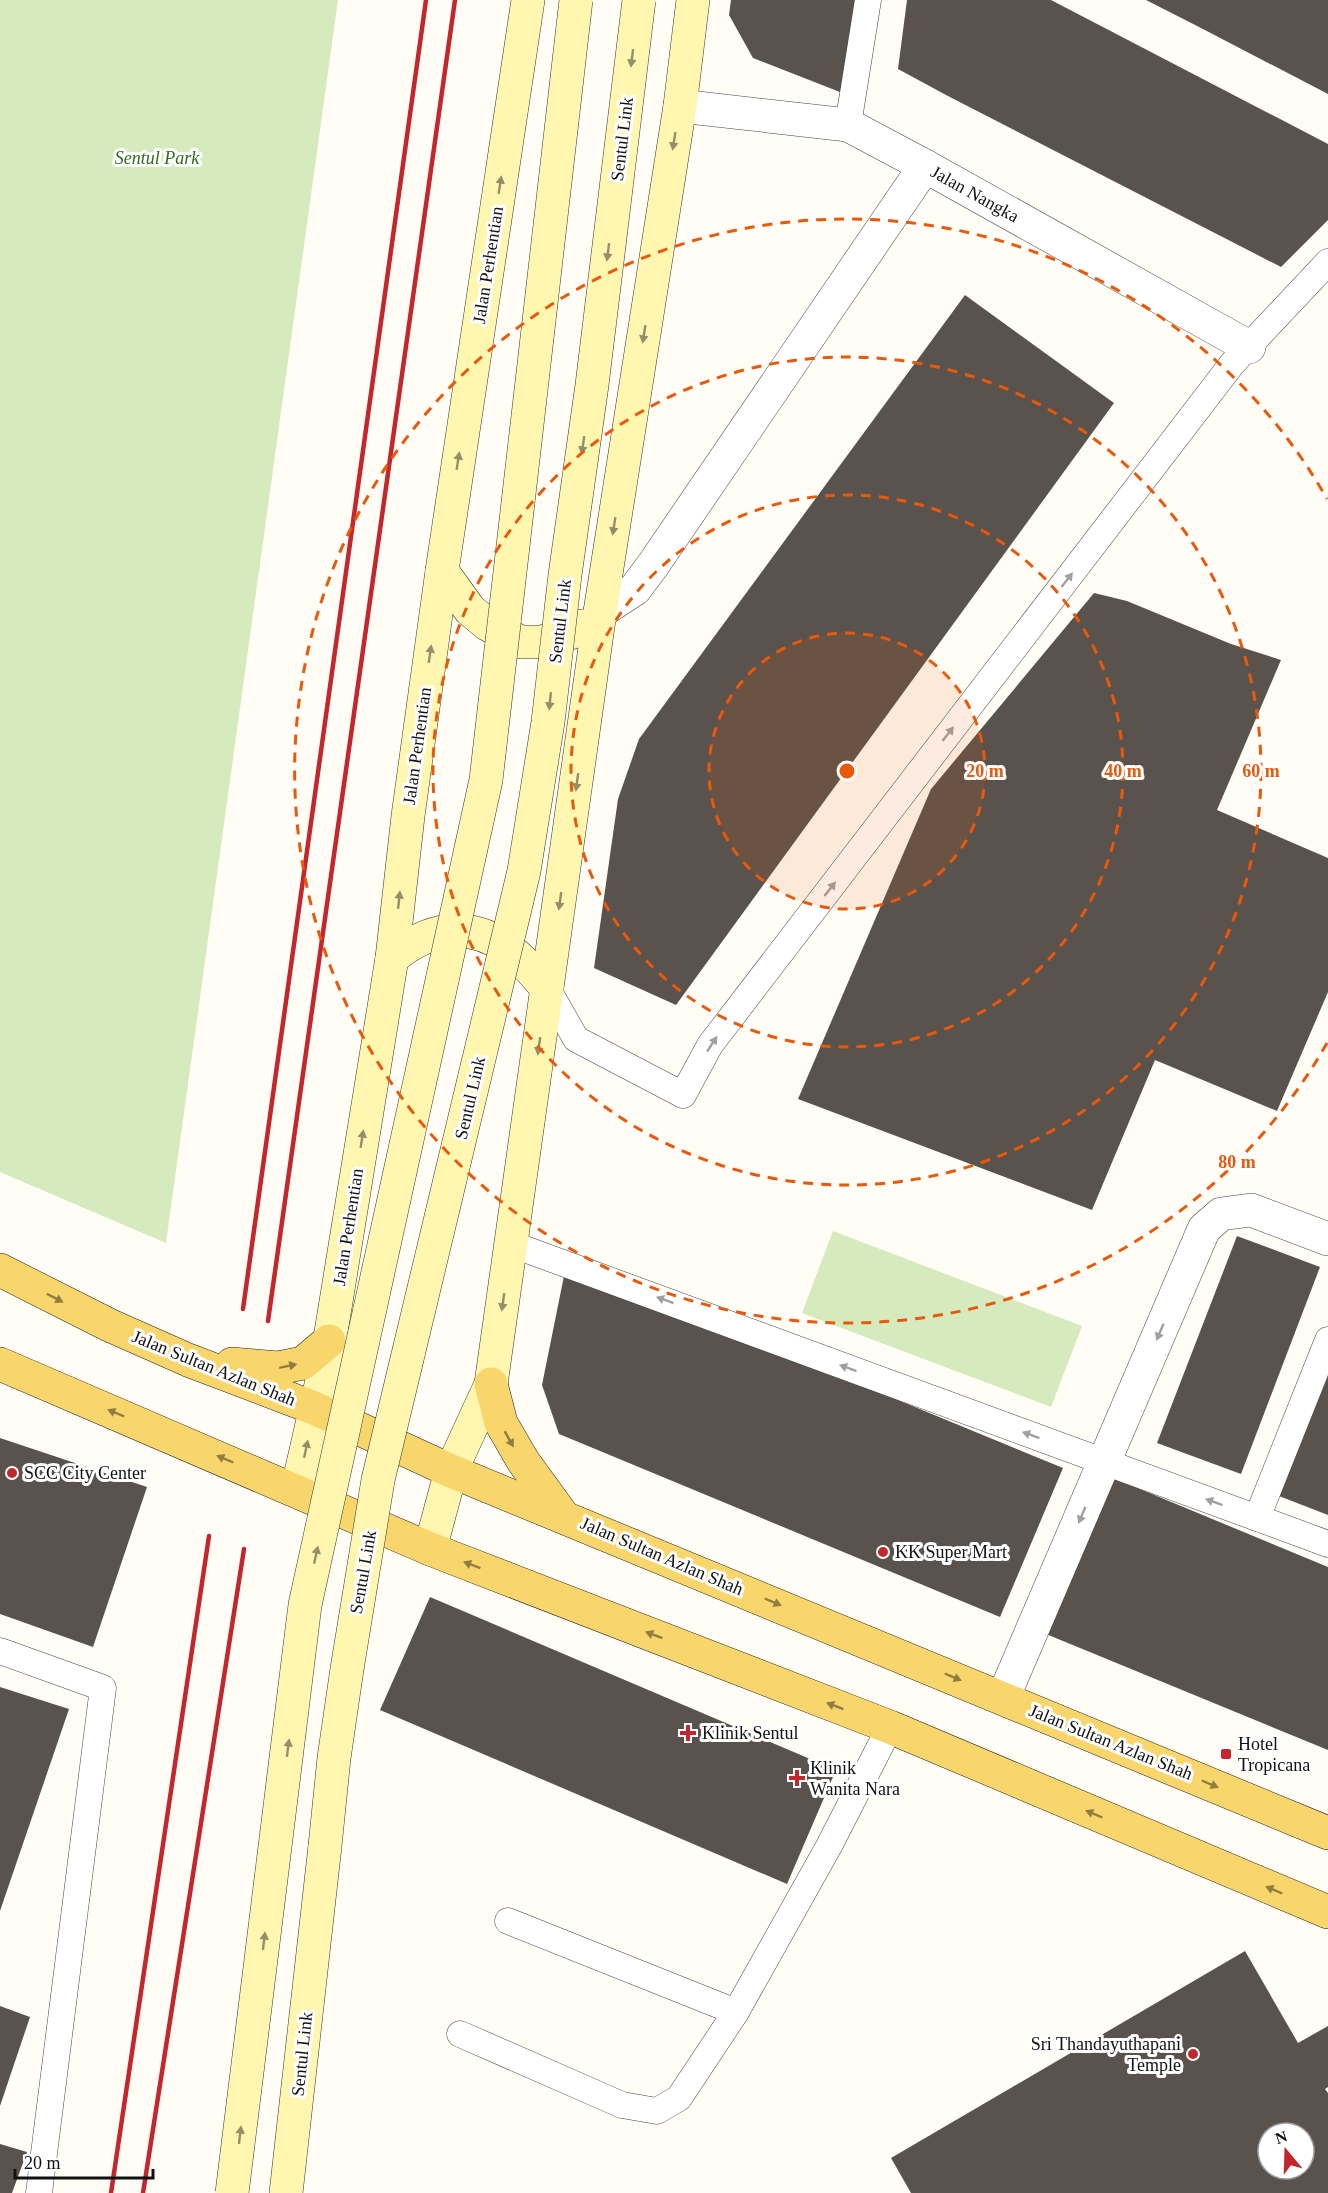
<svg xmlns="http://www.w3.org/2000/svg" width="1328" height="2193" font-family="'Times New Roman',serif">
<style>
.green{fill:#d5ebbd}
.building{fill:#5a524d;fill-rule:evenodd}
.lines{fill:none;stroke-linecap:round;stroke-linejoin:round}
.lane-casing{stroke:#444;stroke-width:27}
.street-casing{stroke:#444;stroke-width:34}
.secondary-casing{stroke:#333;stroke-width:34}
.primary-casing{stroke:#222;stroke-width:34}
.lane{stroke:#fff;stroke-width:26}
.street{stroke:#fff;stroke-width:33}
.secondary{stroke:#fff6b0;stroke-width:33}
.primary{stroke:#f9d66b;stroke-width:33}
.rail{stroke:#c4262e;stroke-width:4.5}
.secondary-bridge-casing{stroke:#333;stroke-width:34;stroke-linecap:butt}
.secondary-bridge{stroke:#fff6b0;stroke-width:33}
.oneway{fill:#948f68}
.oneway2{fill:#a0a0a0}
.oneway3{fill:#917d42}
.ring{fill:none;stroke:#e8590c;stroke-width:3;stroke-dasharray:10 8}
.poi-dot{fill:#c4262e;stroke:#fff;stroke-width:2}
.labels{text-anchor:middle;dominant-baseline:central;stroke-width:6;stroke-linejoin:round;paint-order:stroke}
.street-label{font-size:18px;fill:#111;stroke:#fff}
.park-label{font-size:18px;font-style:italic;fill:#2f6b1f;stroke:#fff}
.poi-label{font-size:18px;fill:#111;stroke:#fff;text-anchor:start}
.centre{fill:#e8590c;stroke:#fff;stroke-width:3}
.ring-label{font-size:18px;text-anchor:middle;font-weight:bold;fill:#e8590c;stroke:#fff;stroke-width:6;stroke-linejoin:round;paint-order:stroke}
</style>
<rect width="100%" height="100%" fill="#fffdf5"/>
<g class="green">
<polygon points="0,0 338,0 166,1243 0,1172"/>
<polygon points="833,1231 1082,1326 1051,1407 802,1313"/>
</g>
<g class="building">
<polygon points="731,0 858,0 845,94 753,58 729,15"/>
<polygon points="907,0 1051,0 1328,144 1328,220 1281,267 946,95 898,69"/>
<polygon points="1146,0 1328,0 1328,94 1201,28"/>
<polygon points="965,295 1114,403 676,1005 594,968 618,799 639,739"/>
<polygon points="1094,593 1127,601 1231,644 1281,660 1217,810 1328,858 1328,992 1277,1111 1155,1060 1092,1210 798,1099 931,789"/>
<polygon points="1237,1236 1320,1267 1241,1474 1157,1443"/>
<polygon points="566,1266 842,1377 1063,1468 1000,1617 559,1434 542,1385"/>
<polygon points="1328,1376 1328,1515 1279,1496"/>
<polygon points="0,1438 147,1487 93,1647 0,1614"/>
<polygon points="1111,1477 1328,1567 1328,1750 1046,1634"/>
<polygon points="430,1597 836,1770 787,1884 380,1710"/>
<polygon points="0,1687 69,1709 0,1911"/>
<path d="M1245 1951 1298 2043 1328 2026V2087L1325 2089 1328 2093V2193H911L891 2158ZM1268 2133H1304V2169H1268Z"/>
<polygon points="0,2006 30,2017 0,2106"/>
<polygon points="0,2144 27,2152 12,2193 0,2193"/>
</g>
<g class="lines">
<defs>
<g id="lane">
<polyline points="848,125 868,0"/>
<polyline points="547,988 576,1039 683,1095 710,1045 1232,364 1328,262"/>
<polyline points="511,1244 1328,1544"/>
<polyline points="1257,1518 1328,1340"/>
<polyline points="0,1651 103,1688 39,2193"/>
<polyline points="508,1921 736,2012"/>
<polyline points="460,2034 622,2105 657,2111 679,2098 736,2012 829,1846 890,1727"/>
</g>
<g id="street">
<polyline points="680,106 848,125 925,166 1249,347"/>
<polyline points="600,612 635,589 653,565 925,166"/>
<polyline points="1003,1698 1204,1229 1221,1214 1251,1210 1328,1239"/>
</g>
<g id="secondary">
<polyline points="442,571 470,610 487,624 520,642 542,642 576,631 582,626"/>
<path d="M392 958C428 928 468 920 507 948 522 958 535 975 547 988"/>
<polyline points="297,1490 326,1363 392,958 408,816 442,571 528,0"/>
<polyline points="430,1549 451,1471 491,1384 600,612 680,106 693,0"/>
<polyline points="286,2193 325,1846"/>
</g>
<g id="primary">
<polyline points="0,1270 109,1325 188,1360 314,1408 451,1471 1328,1833"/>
<polyline points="0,1364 430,1549 890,1727 1328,1912"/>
<polyline points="232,1364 278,1368 303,1363 329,1341"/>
<polyline points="491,1384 501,1423 523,1461 563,1516"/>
</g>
</defs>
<use href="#lane" class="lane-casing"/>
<use href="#street" class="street-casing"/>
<use href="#secondary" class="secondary-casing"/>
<use href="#primary" class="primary-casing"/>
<use href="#lane" class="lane"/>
<use href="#street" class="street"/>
<use href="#secondary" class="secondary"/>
<use href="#primary" class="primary"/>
<g class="rail">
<polyline points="243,1309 426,0"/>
<polyline points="268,1321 455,0"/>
<polyline points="111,2193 209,1536"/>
<polyline points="143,2193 244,1549"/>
</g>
<defs>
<g id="secondary-bridge">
<polyline points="325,1846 334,1758 347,1669 378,1480 524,871 548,722 565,575 592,385 639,0"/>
<polyline points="232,2193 305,1605 486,780 576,0"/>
</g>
</defs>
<use href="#secondary-bridge" class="secondary-bridge-casing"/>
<use href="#secondary-bridge" class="secondary-bridge"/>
</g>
<defs><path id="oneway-solid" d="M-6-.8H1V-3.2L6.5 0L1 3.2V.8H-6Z" transform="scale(1.5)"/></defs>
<g class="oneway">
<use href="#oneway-solid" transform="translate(632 58) rotate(97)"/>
<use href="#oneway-solid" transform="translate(674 141) rotate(99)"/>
<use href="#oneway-solid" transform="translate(500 185) rotate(-81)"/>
<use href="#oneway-solid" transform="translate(608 252) rotate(97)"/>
<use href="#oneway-solid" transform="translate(644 334) rotate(99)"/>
<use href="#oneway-solid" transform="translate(583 445) rotate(98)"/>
<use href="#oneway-solid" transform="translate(458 461) rotate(-81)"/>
<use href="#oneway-solid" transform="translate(614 526) rotate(99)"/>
<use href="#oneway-solid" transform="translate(430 654) rotate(-82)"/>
<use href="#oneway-solid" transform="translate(550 701) rotate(96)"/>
<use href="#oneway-solid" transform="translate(577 782) rotate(98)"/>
<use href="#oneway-solid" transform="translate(399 900) rotate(-84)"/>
<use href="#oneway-solid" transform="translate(560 901) rotate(98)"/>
<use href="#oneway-solid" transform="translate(539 1046) rotate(98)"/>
<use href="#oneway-solid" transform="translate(362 1139) rotate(-81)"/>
<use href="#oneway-solid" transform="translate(503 1302) rotate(98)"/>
<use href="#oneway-solid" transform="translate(306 1449) rotate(-78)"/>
<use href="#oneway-solid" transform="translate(316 1555) rotate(-78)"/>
<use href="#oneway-solid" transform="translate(288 1748) rotate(-83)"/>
<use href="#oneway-solid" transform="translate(264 1941) rotate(-83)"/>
<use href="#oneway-solid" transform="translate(240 2135) rotate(-83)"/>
</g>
<g class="oneway2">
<use href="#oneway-solid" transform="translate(1067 580) rotate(-52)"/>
<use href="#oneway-solid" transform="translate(948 734) rotate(-52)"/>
<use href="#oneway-solid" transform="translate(830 889) rotate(-52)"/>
<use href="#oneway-solid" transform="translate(712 1044) rotate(-57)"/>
<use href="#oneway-solid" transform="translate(665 1300) rotate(-160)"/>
<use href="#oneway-solid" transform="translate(1160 1332) rotate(113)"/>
<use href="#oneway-solid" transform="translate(848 1368) rotate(-160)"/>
<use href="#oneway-solid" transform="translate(1031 1435) rotate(-160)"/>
<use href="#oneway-solid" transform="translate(1214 1502) rotate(-160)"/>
<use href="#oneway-solid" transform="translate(1082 1515) rotate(113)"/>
</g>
<g class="oneway3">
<use href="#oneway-solid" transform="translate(55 1298) rotate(27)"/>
<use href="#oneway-solid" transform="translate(288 1366) rotate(-12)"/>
<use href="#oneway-solid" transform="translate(116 1413) rotate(-157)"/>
<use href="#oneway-solid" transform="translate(509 1439) rotate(61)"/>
<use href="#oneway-solid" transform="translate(225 1459) rotate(-157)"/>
<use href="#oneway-solid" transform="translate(472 1565) rotate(-159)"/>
<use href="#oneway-solid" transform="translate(773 1602) rotate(23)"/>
<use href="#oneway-solid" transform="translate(654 1635) rotate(-159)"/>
<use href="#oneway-solid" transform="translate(953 1677) rotate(23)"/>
<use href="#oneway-solid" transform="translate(835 1706) rotate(-159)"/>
<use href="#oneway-solid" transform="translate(1210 1784) rotate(23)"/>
<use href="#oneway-solid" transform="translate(1094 1814) rotate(-157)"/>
<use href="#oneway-solid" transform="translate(1274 1890) rotate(-157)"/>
</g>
<circle cx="847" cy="771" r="138" fill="#e8590c" fill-opacity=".12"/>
<g class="ring">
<circle cx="847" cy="771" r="138"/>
<circle cx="847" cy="771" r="276"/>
<circle cx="847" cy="771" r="414"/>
<path d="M1327 1043A552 552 0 1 1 1327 499"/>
</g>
<g class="poi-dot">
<circle cx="12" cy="1473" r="6"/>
<circle cx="883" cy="1552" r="6"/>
<path d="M685 1724h6v6h6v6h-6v6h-6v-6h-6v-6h6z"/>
<rect x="1220" y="1748" width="12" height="12" rx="3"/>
<path d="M794 1769h6v6h6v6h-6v6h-6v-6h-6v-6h6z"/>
<circle cx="1193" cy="2054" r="6"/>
</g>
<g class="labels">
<g class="street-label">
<text transform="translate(622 139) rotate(-83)">Sentul Link</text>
<text transform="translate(975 194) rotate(29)">Jalan Nangka</text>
<text transform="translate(488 265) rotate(-81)">Jalan Perhentian</text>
<text transform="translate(560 621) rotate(-83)">Sentul Link</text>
<text transform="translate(417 746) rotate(-82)">Jalan Perhentian</text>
<text transform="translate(470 1098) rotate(-77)">Sentul Link</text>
<text transform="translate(348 1227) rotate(-81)">Jalan Perhentian</text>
<text transform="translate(214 1368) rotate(22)">Jalan Sultan Azlan Shah</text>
<text transform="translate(662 1556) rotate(23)">Jalan Sultan Azlan Shah</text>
<text transform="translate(363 1572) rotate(-80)">Sentul Link</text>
<text transform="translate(1111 1742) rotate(22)">Jalan Sultan Azlan Shah</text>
<text transform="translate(302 2054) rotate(-84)">Sentul Link</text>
</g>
<g class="park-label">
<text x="157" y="158">Sentul Park</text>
</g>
<g class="poi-label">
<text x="24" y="1473">SCC City Center</text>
<text x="895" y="1552">KK Super Mart</text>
<text x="702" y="1733">Klinik Sentul</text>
<text x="1238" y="1744">Hotel<tspan x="1238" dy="21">Tropicana</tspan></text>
<text x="810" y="1768">Klinik<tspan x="810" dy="21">Wanita Nara</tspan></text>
<text x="1181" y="2044" text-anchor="end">Sri Thandayuthapani<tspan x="1181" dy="21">Temple</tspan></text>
</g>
</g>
<circle cx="847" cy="771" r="9" class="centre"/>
<g class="ring-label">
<text x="985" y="777">20 m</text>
<text x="1123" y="777">40 m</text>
<text x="1261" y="777">60 m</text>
<text x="1237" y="1168">80 m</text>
</g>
<g transform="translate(1286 2151) rotate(341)"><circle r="28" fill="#ffffff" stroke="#a0a0a0" stroke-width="1.5"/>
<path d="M0-4.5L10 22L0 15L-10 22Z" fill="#c4262e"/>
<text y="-9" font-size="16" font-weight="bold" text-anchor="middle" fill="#111111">N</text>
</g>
<path d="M15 2169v9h138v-9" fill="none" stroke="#111111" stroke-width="3"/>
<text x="24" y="2169" font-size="18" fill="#111111" stroke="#ffffff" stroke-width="4.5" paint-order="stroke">20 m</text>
</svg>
